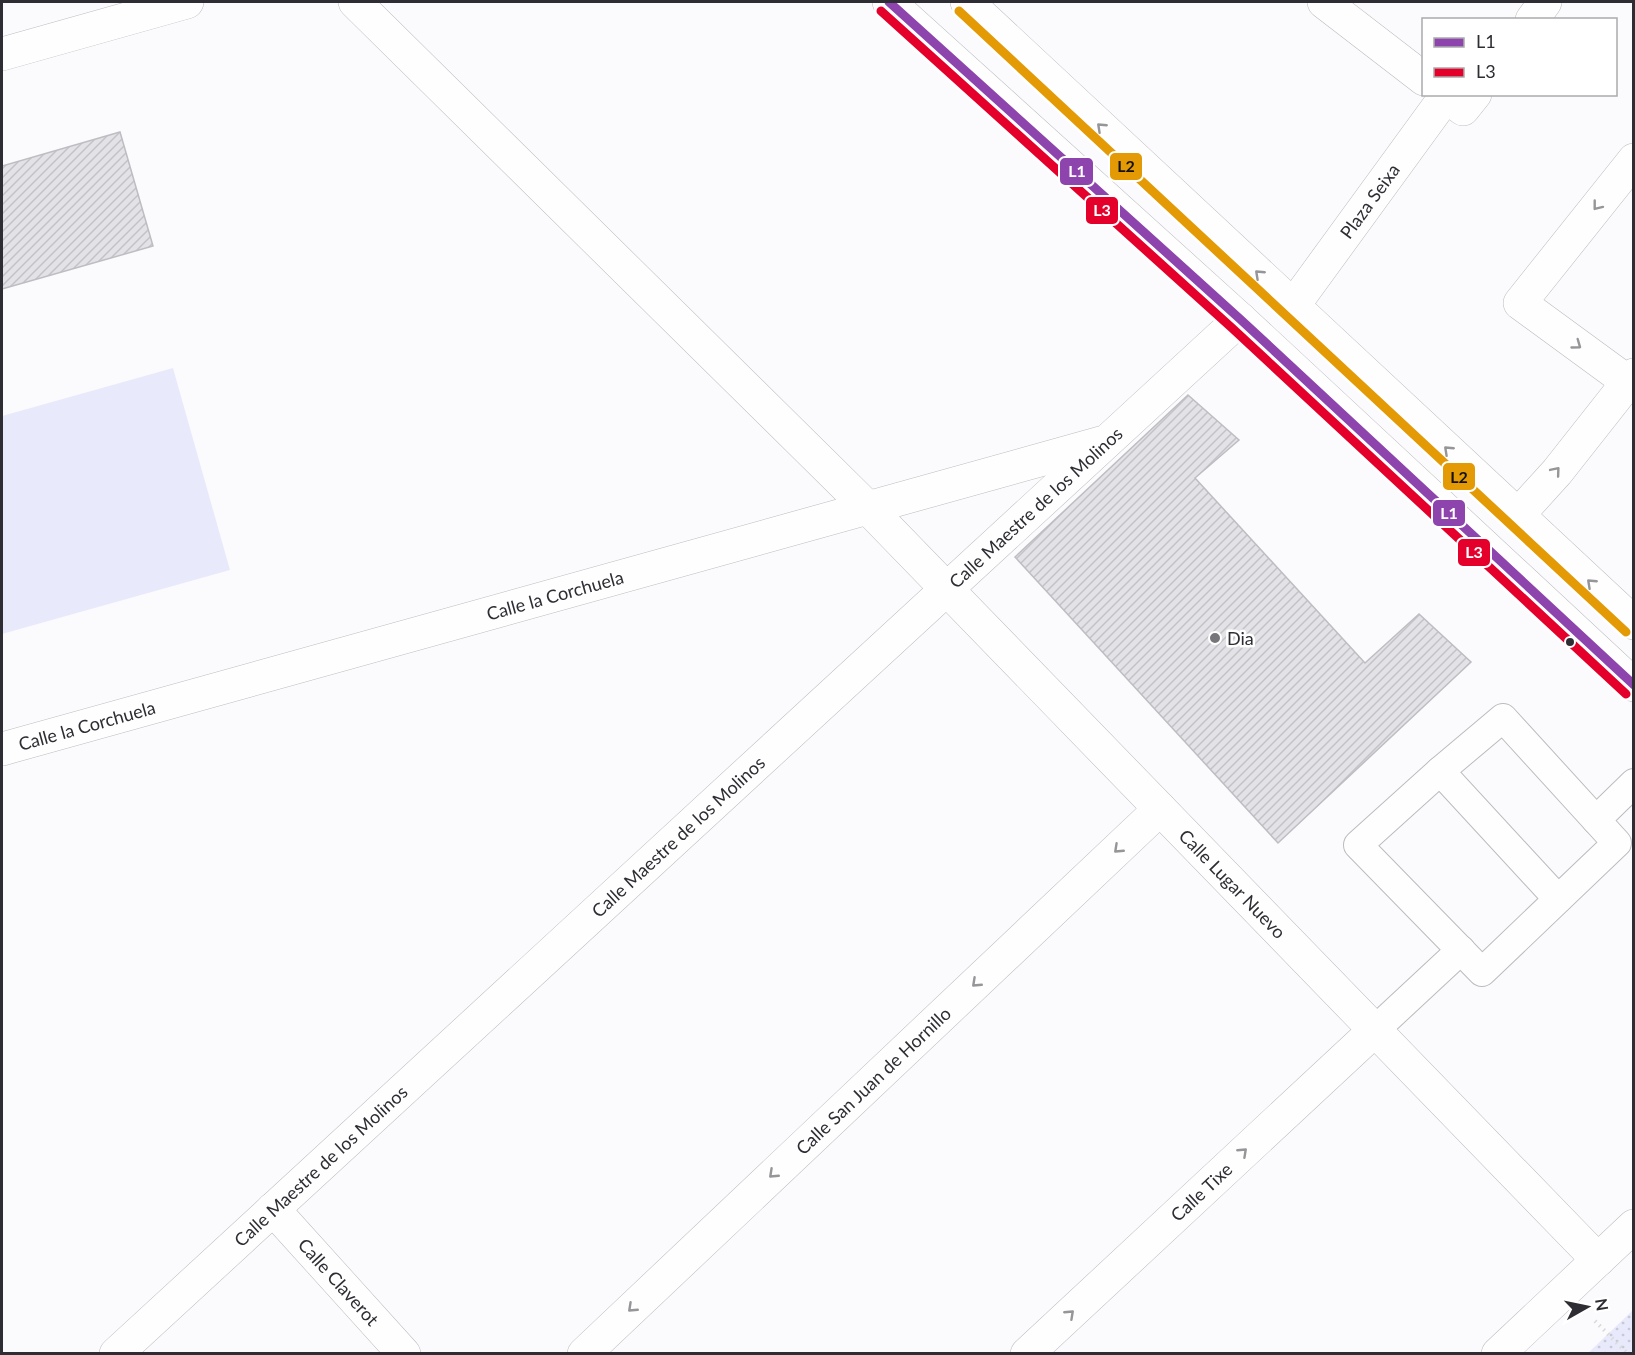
<svg xmlns="http://www.w3.org/2000/svg" width="1635" height="1355" font-family="Lato,sans-serif">
<style>
.grass{fill:url(#grass-dots)}
.garden{fill:#e8eafc}
.building{fill:url(#building-hatch);stroke:#bdbec2;stroke-width:1.5}
.lines{fill:none;stroke-linecap:round;stroke-linejoin:round}
.lane-casing{stroke:#bcbcbf;stroke-width:30}
.street-casing{stroke:#bcbcbf;stroke-width:34}
.secondary-casing{stroke:#bcbcbf;stroke-width:34}
.primary-casing{stroke:#bcbcbf;stroke-width:34}
.path{stroke:#dadada;stroke-width:4;stroke-dasharray:1.5 4.5;stroke-linecap:butt}
.lane{stroke:#fefeff;stroke-width:28}
.street{stroke:#fefeff;stroke-width:33}
.secondary{stroke:#fefeff;stroke-width:33}
.primary{stroke:#fefeff;stroke-width:33}
.bus-1-casing{stroke:#fff;stroke-width:14}
.bus-2-casing{stroke:#fff;stroke-width:14}
.bus-3-casing{stroke:#fff;stroke-width:14}
.bus-1{stroke:#8e44ad;stroke-width:9}
.bus-2{stroke:#e4002b;stroke-width:9}
.bus-3{stroke:#e39a05;stroke-width:9}
.oneway{stroke:#969699}
.poi-dot{fill:#75757a;stroke:#fff;stroke-width:2}
.bus-dot{fill:#2d2d33;stroke:#fff;stroke-width:2}
.labels{text-anchor:middle;dominant-baseline:central;stroke-width:5;stroke-linejoin:round;paint-order:stroke}
.street-label{font-size:18px;fill:#2d2d33;stroke:#fff}
.poi-label{font-size:18px;fill:#2d2d33;stroke:#fff;text-anchor:start}
.line-badge{stroke:#fff;stroke-width:2}
.badge-label{font-size:16px;text-anchor:middle;font-weight:bold;fill:#fff}
.pale-badge-label{font-size:16px;text-anchor:middle;font-weight:bold;fill:#111}
</style>
<defs>
<pattern id="grass-dots" width="8" height="8" patternUnits="userSpaceOnUse" patternTransform="scale(1.5)"><rect width="8" height="8" fill="#e8eafc"/><path d="M2 2h.1M6 6h.1" fill="none" stroke="#c7c9d8" stroke-width="1.8" stroke-linecap="round"/></pattern>
<pattern id="building-hatch" width="6" height="6" patternUnits="userSpaceOnUse" patternTransform="scale(1.5)"><rect width="6" height="6" fill="#e3e3e7"/><path d="M-1 1l2-2M0 6l6-6M5 7l2-2" fill="none" stroke="#c3c3c7"/></pattern>
</defs>
<rect width="100%" height="100%" fill="#fbfbfd"/>
<polygon class="grass" points="1633,1310 1633,1353 1588,1353"/>
<polygon class="garden" points="173,368 230,570 2,634 2,416"/>
<g class="building">
<polygon points="120,132 153,246 2,289 2,166"/>
<polygon points="1188,395 1239,440 1195,478 1365,663 1419,614 1471,662 1278,843 1015,557"/>
</g>
<g class="lines">
<defs>
<g id="lane">
<polygon points="1503,718 1617,843 1482,972 1358,845 1440,771"/>
<polyline points="1440,771 1558,899"/>
<polyline points="1596,820 1634,783"/>
<polyline points="1375,1030 1461,950"/>
</g>
<g id="street">
<path id="s1" d="M355 2 868 508 1598 1260"/>
<polyline points="1324,2 1424,79"/>
<polyline points="1532,20 1545,2"/>
<polyline points="2,54 187,2"/>
<polyline points="1444,94 1463,109 1475,94"/>
<polyline points="1634,160 1520,303 1628,382 1634,375"/>
<path id="s2" d="M1293 306 1446 96"/>
<polyline points="1518,515 1557,472 1628,382"/>
<path id="s3" d="M2 749 1101 443"/>
<path id="s4" d="M273 1209 404 1354"/>
<path id="s5" d="M116 1354 1240 319"/>
<path id="s6" d="M584 1354 1160 809"/>
<path id="s7" d="M1027 1354 1375 1030"/>
</g>
<polyline id="secondary" points="1498,1354 1634,1226"/>
<g id="primary">
<polyline points="889,2 1240,319 1634,685"/>
<polyline points="967,2 1634,623"/>
</g>
</defs>
<use href="#lane" class="lane-casing"/>
<use href="#street" class="street-casing"/>
<use href="#secondary" class="secondary-casing"/>
<use href="#primary" class="primary-casing"/>
<polyline class="path" points="1595,1321 1628,1354"/>
<use href="#lane" class="lane"/>
<use href="#street" class="street"/>
<use href="#secondary" class="secondary"/>
<use href="#primary" class="primary"/>
<defs>
<polyline id="bus-1" points="889,2 1240,319 1634,685"/>
<polyline id="bus-2" points="881,11 1232,328 1626,694"/>
<polyline id="bus-3" points="959,11 1626,632"/>
</defs>
<use href="#bus-1" class="bus-1-casing"/>
<use href="#bus-2" class="bus-2-casing"/>
<use href="#bus-3" class="bus-3-casing"/>
<use href="#bus-1" class="bus-1"/>
<use href="#bus-2" class="bus-2"/>
<use href="#bus-3" class="bus-3"/>
</g>
<defs><path id="oneway-chevron" d="M-2-3.5L2.5 0L-2 3.5" fill="none" stroke-width="1.6" stroke-linecap="round" stroke-linejoin="round" transform="scale(1.5)"/></defs>
<g class="oneway">
<use href="#oneway-chevron" transform="translate(1101 127) rotate(-137)"/>
<use href="#oneway-chevron" transform="translate(1597 206) rotate(128)"/>
<use href="#oneway-chevron" transform="translate(1259 274) rotate(-137)"/>
<use href="#oneway-chevron" transform="translate(1577 345) rotate(36)"/>
<use href="#oneway-chevron" transform="translate(1448 450) rotate(-137)"/>
<use href="#oneway-chevron" transform="translate(1556 471) rotate(-50)"/>
<use href="#oneway-chevron" transform="translate(1591 583) rotate(-137)"/>
<use href="#oneway-chevron" transform="translate(1118 849) rotate(137)"/>
<use href="#oneway-chevron" transform="translate(976 983) rotate(137)"/>
<use href="#oneway-chevron" transform="translate(1243 1152) rotate(-43)"/>
<use href="#oneway-chevron" transform="translate(773 1174) rotate(137)"/>
<use href="#oneway-chevron" transform="translate(632 1308) rotate(137)"/>
<use href="#oneway-chevron" transform="translate(1070 1314) rotate(-43)"/>
</g>
<circle class="poi-dot" cx="1215" cy="638" r="6"/>
<circle class="bus-dot" cx="1570" cy="642" r="5"/>
<g class="labels">
<g class="street-label">
<text stroke="none"><textPath href="#s2" startOffset="130">Plaza Seixa</textPath></text>
<text stroke="none"><textPath href="#s5" startOffset="1250">Calle Maestre de los Molinos</textPath></text>
<text stroke="none"><textPath href="#s3" startOffset="574">Calle la Corchuela</textPath></text>
<text stroke="none"><textPath href="#s3" startOffset="88">Calle la Corchuela</textPath></text>
<text stroke="none"><textPath href="#s5" startOffset="764">Calle Maestre de los Molinos</textPath></text>
<text stroke="none"><textPath href="#s1" startOffset="1244">Calle Lugar Nuevo</textPath></text>
<text stroke="none"><textPath href="#s6" startOffset="398">Calle San Juan de Hornillo</textPath></text>
<text stroke="none"><textPath href="#s5" startOffset="278">Calle Maestre de los Molinos</textPath></text>
<text stroke="none"><textPath href="#s7" startOffset="238">Calle Tixe</textPath></text>
<text stroke="none"><textPath href="#s4" startOffset="98">Calle Claverot</textPath></text>
</g>
<g class="poi-label">
<text x="1227" y="638">Dia</text>
</g>
</g>
<g class="line-badge">
<rect x="1109" y="152" width="34" height="29" rx="6" fill="#e39a05"/>
<rect x="1059" y="157" width="35" height="29" rx="6" fill="#8e44ad"/>
<rect x="1085" y="196" width="34" height="29" rx="6" fill="#e4002b"/>
<rect x="1442" y="462" width="34" height="29" rx="6" fill="#e39a05"/>
<rect x="1432" y="499" width="34" height="28" rx="6" fill="#8e44ad"/>
<rect x="1457" y="538" width="34" height="29" rx="6" fill="#e4002b"/>
</g>
<g class="badge-label">
<text x="1077" y="177">L1</text>
<text x="1102" y="216">L3</text>
<text x="1449" y="519">L1</text>
<text x="1474" y="558">L3</text>
</g>
<g class="pale-badge-label">
<text x="1126" y="172">L2</text>
<text x="1459" y="483">L2</text>
</g>
<rect width="1635" height="1355" fill="none" stroke="#2d2d33" stroke-width="6"/>
<rect x="1422" y="18" width="195" height="78" fill="#ffffff" stroke="#ababad" stroke-width="1.5"/>
<rect x="1434" y="38" width="30" height="9" fill="#8e44ad" stroke="#ababad" stroke-width="1.5"/>
<text x="1476" y="48" font-size="18" fill="#2d2d33">L1</text>
<rect x="1434" y="68" width="30" height="9" fill="#e4002b" stroke="#ababad" stroke-width="1.5"/>
<text x="1476" y="78" font-size="18" fill="#2d2d33">L3</text>
<g transform="translate(1587 1307) rotate(81)" stroke="#ffffff" stroke-width="4.5" paint-order="stroke">
<path d="M0-4.5L10 22L0 15L-10 22Z" fill="#2d2d33"/>
<text y="-9" font-size="16" font-weight="bold" text-anchor="middle" fill="#2d2d33">N</text>
</g>
</svg>
